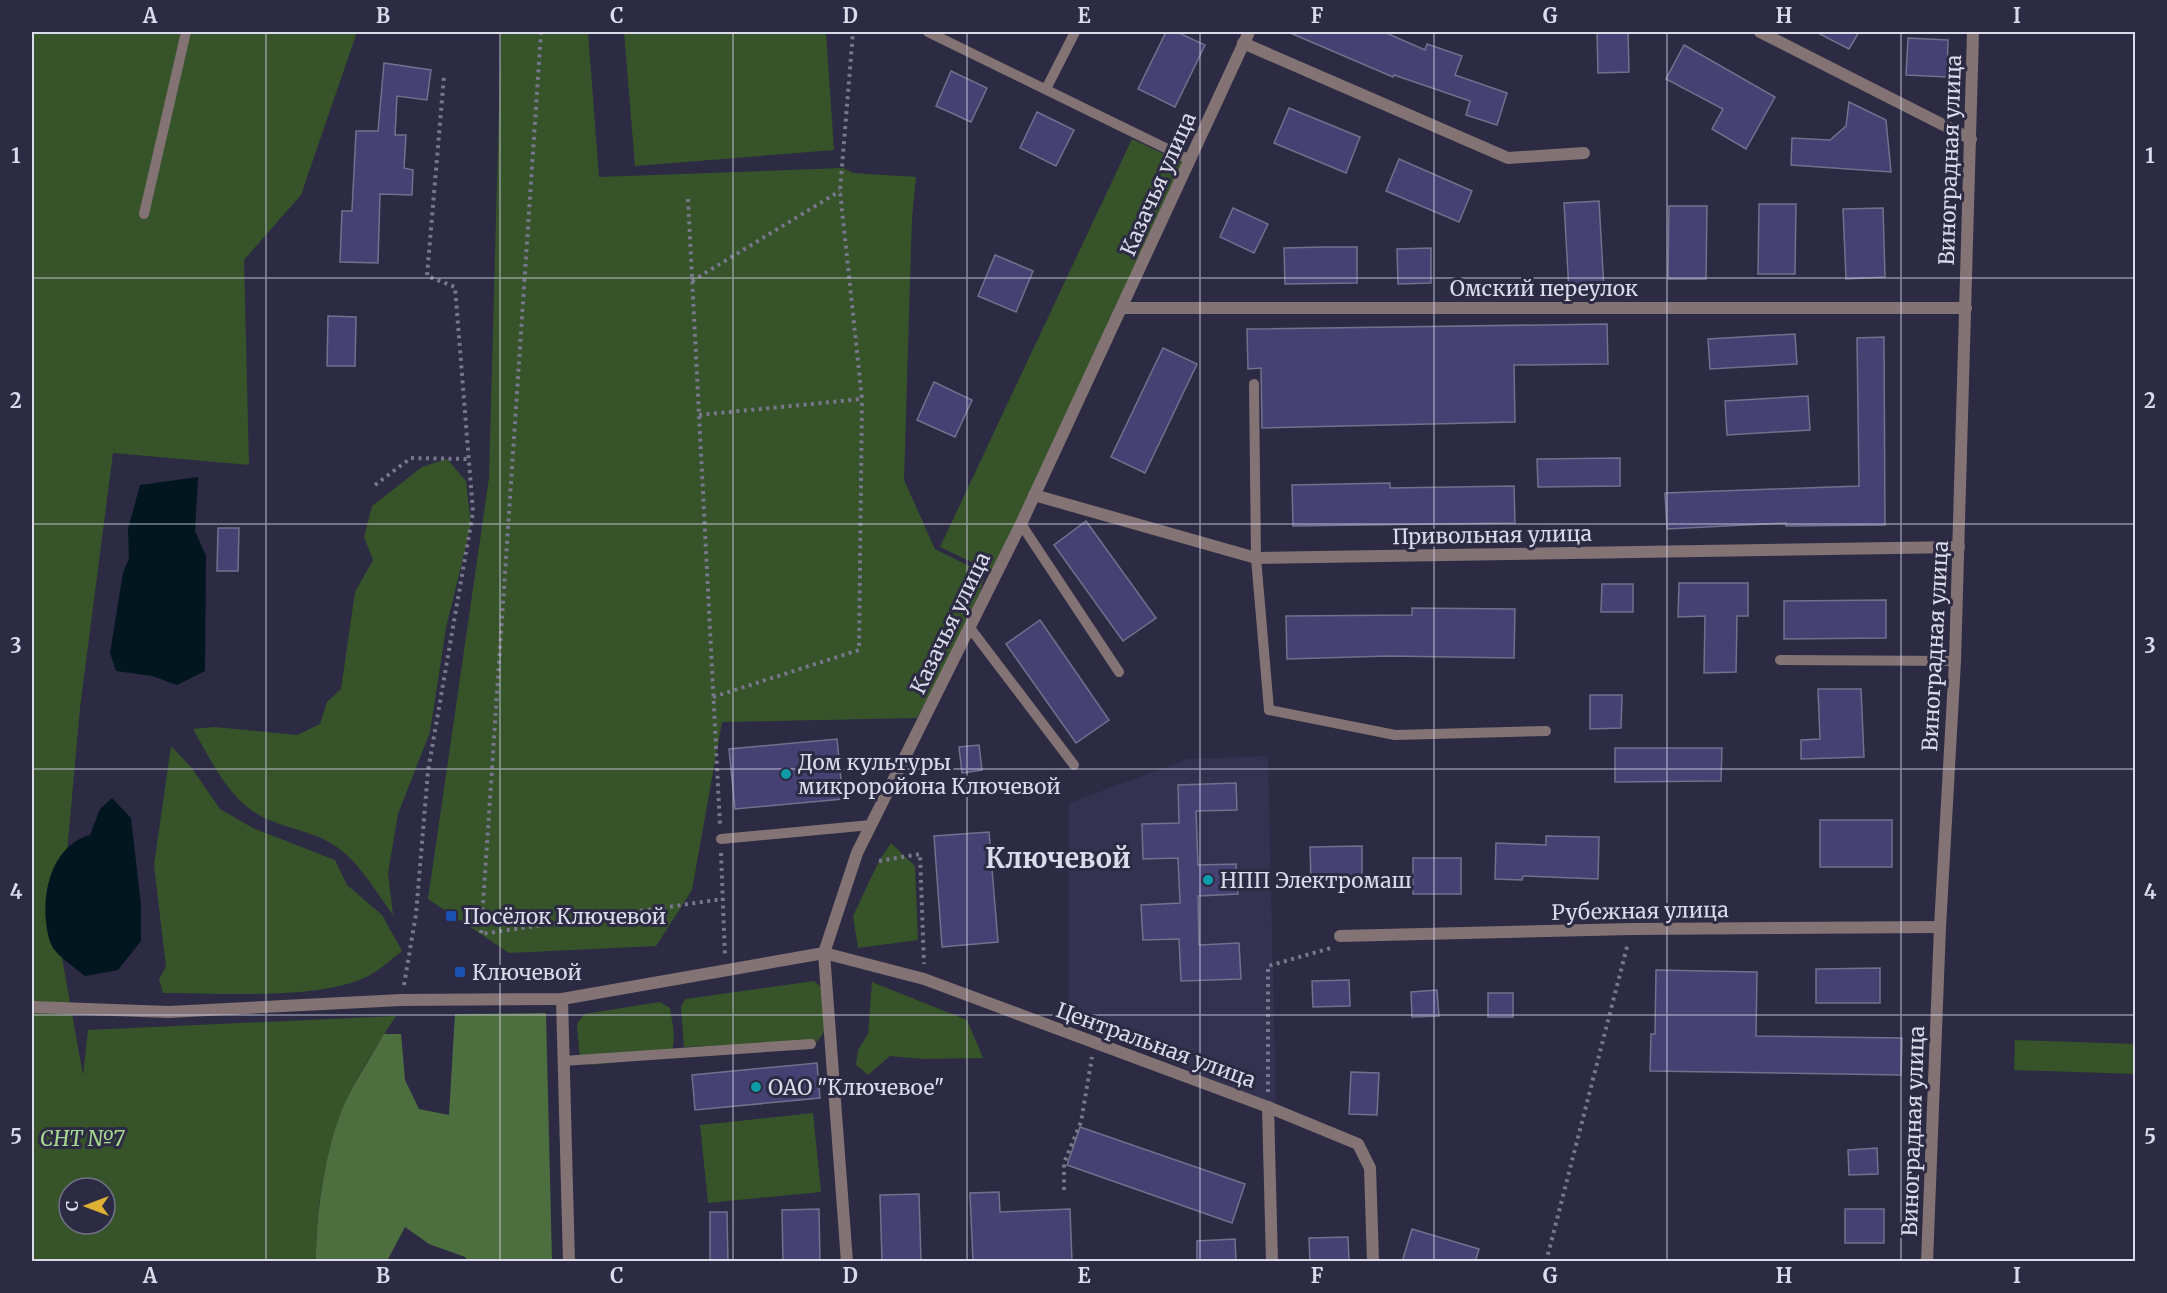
<svg xmlns="http://www.w3.org/2000/svg" width="2167" height="1293" font-family="Merriweather,serif">
<style>
.built{fill:#333250}
.green{fill:#365329;fill-rule:evenodd}
.forest{fill:#4d6e3e}
.water{fill:#02161f}
.building{fill:#454173;stroke:#71718e;stroke-width:1.5}
.lines{fill:none;stroke-linecap:round;stroke-linejoin:round}
.path{stroke:#78778c;stroke-width:4;stroke-dasharray:3 4.5;stroke-linecap:butt}
.service{stroke:#837374;stroke-width:10}
.minor{stroke:#837374;stroke-width:12}
.tertiary{stroke:#837374;stroke-width:12}
.grid{fill:none;stroke:#dbdbec;stroke-width:1.5;stroke-opacity:0.55}
.culture-dot{fill:#0f9aa8;stroke:#2c2b43;stroke-width:2}
.transit-dot{fill:#1a4fb4;stroke:#2c2b43;stroke-width:2}
.labels{text-anchor:middle;dominant-baseline:central;stroke-width:6;stroke-linejoin:round;paint-order:stroke}
.street-label{font-size:21px;fill:#dbdbec;stroke:#2c2b43}
.poi-label{font-size:21px;fill:#dbdbec;stroke:#2c2b43;text-anchor:start}
.park-label{font-size:21px;font-style:italic;fill:#a6d990;stroke:#2c2b43}
.district-label{font-size:27px;font-weight:bold;fill:#dbdbec;stroke:#2c2b43}
.neatline{fill:none;stroke:#dbdbec;stroke-width:2}
.grid-label{font-size:20px;text-anchor:middle;font-weight:bold;fill:#dbdbec}
</style>
<rect width="100%" height="100%" fill="#2c2b43"/>
<polygon class="built" points="1268,756 1276,1106 1069,1020 1069,803 1188,759"/>
<g class="green">
<path d="M32 32H357L301 195 244 260 249 465 113 453 80 708 59 941 83 1075 88 1030 396 1016C378 1044 358 1073 345 1104 324 1152 316 1210 316 1261H32ZM69 1188H105V1224H69Z"/>
<polygon points="501,32 588,32 599,177 843,168 853,173 916,177 912,218 904,480 935,549 985,574 970,628 917,718 722,722 692,890 656,946 509,953 428,899 489,478"/>
<polygon points="624,32 826,32 834,150 635,166"/>
<polygon points="1132,139 1189,166 997,574 940,547"/>
<path d="M447 459 466 481 471 525 446 628 430 732 398 814 388 873 393 915C374 890 358 858 329 842 311 832 288 828 269 820 231 805 212 762 193 729L215 727 297 735 320 724 327 702 341 689 355 592 373 560 364 537 372 506 422 467Z"/>
<path d="M171 746 191 767 220 809 253 828 335 860 347 885 382 915 402 951C390 960 378 972 364 978 314 1000 219 993 163 993L159 979 166 967 154 865Z"/>
<polygon points="891,843 915,866 918,940 858,948 853,916 879,861"/>
<path d="M814 981 821 987C824 1006 833 1028 816 1042L684 1047 681 1007 685 999Z"/>
<polygon points="872,982 967,1020 983,1058 923,1059 890,1056 868,1075 856,1065 858,1050 868,1034"/>
<path d="M660 1002 670 1008C672 1022 679 1048 667 1057L592 1065 580 1061 577 1024 584 1014Z"/>
<polygon points="2015,1040 2135,1044 2135,1074 2014,1070"/>
<polygon points="813,1113 821,1192 708,1203 700,1125"/>
</g>
<path class="forest" d="M546 1013 552 1261H468L465 1257 429 1244 405 1227 387 1261H316C316 1213 325 1147 345 1103 356 1079 371 1057 384 1034H401L405 1080 419 1109 449 1115 455 1014Z"/>
<g class="water">
<polygon points="198,477 195,531 206,556 205,671 177,685 152,676 116,671 110,653 123,573 129,558 128,529 140,485"/>
<path d="M112 798 131 818 141 905V941L118 970 85 976C76 968 55 955 51 944 38 906 47 847 90 835L100 809Z"/>
</g>
<g class="building">
<polygon points="1166,32 1177,32 1205,45 1175,107 1138,89"/>
<polygon points="1288,32 1384,32 1425,50 1427,44 1462,56 1455,75 1507,93 1497,125 1466,115 1470,101 1394,75 1393,77"/>
<polygon points="1597,32 1628,32 1629,72 1598,73"/>
<polygon points="1816,32 1859,32 1849,49"/>
<polygon points="1908,38 1948,40 1947,77 1906,75"/>
<polygon points="1684,45 1775,97 1746,149 1712,129 1723,109 1666,79"/>
<polygon points="384,63 431,70 427,100 397,96 395,135 406,135 404,168 413,170 412,195 380,194 378,263 340,262 342,211 352,211 356,131 378,131"/>
<polygon points="951,71 987,88 971,122 936,106"/>
<polygon points="1849,102 1886,120 1891,172 1791,165 1792,138 1830,140 1846,126"/>
<polygon points="1289,108 1360,137 1346,173 1274,143"/>
<polygon points="1037,112 1074,130 1056,166 1020,148"/>
<polygon points="1399,159 1472,191 1459,222 1386,191"/>
<polygon points="1599,201 1604,290 1569,292 1564,203"/>
<polygon points="1759,204 1796,204 1795,274 1758,274"/>
<polygon points="1669,206 1707,206 1706,279 1668,279"/>
<polygon points="1233,208 1268,224 1254,253 1220,237"/>
<polygon points="1883,208 1885,277 1846,279 1843,209"/>
<polygon points="1322,247 1357,247 1357,283 1285,284 1284,248"/>
<polygon points="1431,248 1431,283 1398,284 1397,249"/>
<polygon points="995,255 1033,271 1016,312 978,296"/>
<polygon points="328,316 356,317 355,366 327,366"/>
<polygon points="1607,324 1608,364 1514,365 1515,422 1262,428 1261,368 1248,369 1247,329"/>
<polygon points="1795,334 1797,364 1710,369 1708,339"/>
<polygon points="1884,337 1885,525 1786,526 1786,523 1667,529 1665,493 1859,486 1857,338"/>
<polygon points="1163,348 1197,364 1145,473 1111,457"/>
<polygon points="934,382 972,400 955,437 917,420"/>
<polygon points="1808,396 1810,430 1727,435 1725,401"/>
<polygon points="1620,458 1620,486 1538,487 1537,459"/>
<polygon points="1390,483 1390,488 1514,486 1515,523 1293,526 1292,485"/>
<polygon points="1086,521 1156,618 1123,641 1054,545"/>
<polygon points="218,528 239,528 238,571 217,571"/>
<polygon points="1679,583 1748,583 1748,616 1737,616 1736,672 1704,673 1705,616 1678,617"/>
<polygon points="1602,584 1633,584 1633,612 1601,612"/>
<polygon points="1886,600 1886,638 1784,639 1784,601"/>
<polygon points="1412,608 1515,609 1514,658 1388,656 1287,659 1286,616 1412,615"/>
<polygon points="1040,620 1109,720 1076,743 1006,644"/>
<polygon points="1818,689 1861,689 1864,757 1801,759 1801,740 1820,739"/>
<polygon points="1590,695 1622,695 1621,728 1590,729"/>
<polygon points="837,739 843,799 735,809 729,749"/>
<polygon points="979,745 982,770 962,773 959,747"/>
<polygon points="1615,748 1722,748 1721,781 1615,782"/>
<polygon points="1236,783 1237,810 1196,811 1198,865 1236,864 1238,894 1198,896 1199,945 1239,943 1241,979 1181,981 1179,939 1143,940 1141,905 1180,903 1178,858 1143,859 1142,824 1179,823 1178,785"/>
<rect x="1820" y="820" width="72" height="47"/>
<polygon points="989,832 998,942 942,947 934,836"/>
<polygon points="1546,836 1599,837 1598,879 1523,876 1522,880 1495,879 1496,843 1546,845"/>
<polygon points="1362,846 1362,882 1311,883 1310,847"/>
<rect x="1413" y="858" width="48" height="36"/>
<polygon points="1880,968 1880,1003 1816,1003 1816,969"/>
<polygon points="1656,970 1757,972 1756,1036 1902,1038 1901,1075 1650,1071 1651,1034 1655,1034"/>
<polygon points="1349,980 1350,1006 1313,1007 1312,981"/>
<polygon points="1437,990 1439,1016 1412,1017 1411,992"/>
<rect x="1488" y="993" width="25" height="24"/>
<polygon points="817,1063 820,1098 695,1110 692,1075"/>
<polygon points="1351,1072 1379,1073 1377,1115 1349,1114"/>
<polygon points="1080,1127 1245,1184 1232,1223 1067,1165"/>
<polygon points="1877,1148 1878,1174 1849,1175 1848,1150"/>
<polygon points="999,1192 1000,1212 1070,1209 1072,1262 973,1262 970,1193"/>
<polygon points="919,1194 921,1262 882,1262 880,1195"/>
<polygon points="819,1209 820,1262 783,1262 782,1210"/>
<rect x="1845" y="1209" width="39" height="34"/>
<polygon points="710,1212 727,1212 728,1262 710,1262"/>
<polygon points="1412,1229 1479,1249 1475,1262 1402,1262"/>
<polygon points="1348,1237 1349,1262 1310,1262 1309,1238"/>
<polygon points="1235,1239 1236,1262 1197,1262 1197,1241"/>
</g>
<g class="lines">
<g class="path">
<polyline points="541,32 481,934 723,899"/>
<polyline points="688,199 720,825"/>
<polyline points="692,281 840,191"/>
<polyline points="699,415 862,399 840,191 853,32"/>
<polyline points="375,485 411,458 468,459"/>
<polyline points="713,697 859,650 862,399"/>
<polyline points="721,853 725,957"/>
<polyline points="879,861 920,854 924,964"/>
<polyline points="404,985 416,914 428,771 473,512 455,287 427,276 444,76"/>
<polyline points="1268,1092 1268,966 1331,948"/>
<polyline points="1064,1190 1064,1163 1081,1122 1092,1057"/>
<polyline points="1546,1262 1628,943"/>
</g>
<g class="service">
<polyline points="928,32 1190,160"/>
<polyline points="1046,89 1075,32"/>
<polyline points="144,214 186,32"/>
<polyline points="1254,384 1256,558 1269,710 1395,735 1546,731"/>
<polyline points="1021,524 1119,672"/>
<polyline points="970,628 1074,765"/>
<polyline points="1780,660 1955,661"/>
<polyline points="721,839 871,825"/>
<polyline points="563,1061 811,1044"/>
</g>
<g class="minor">
<polyline points="1760,32 1971,139"/>
<polyline points="1243,43 1508,158 1584,153"/>
<polyline points="1123,308 1966,308"/>
<polyline points="1034,495 1256,558 1959,547"/>
<polyline points="1340,936 1632,929 1940,927"/>
<polyline points="824,953 924,979 1268,1107 1358,1144 1370,1168 1373,1262"/>
<polyline points="562,999 569,1262"/>
<polyline points="1268,1107 1272,1262"/>
<polyline points="847,1262 824,953 857,853 1021,524 1249,32"/>
<polyline points="1927,1262 1940,927 1955,661 1973,32"/>
</g>
<polyline class="tertiary" points="32,1007 169,1012 401,1000 562,999 824,953"/>
</g>
<path class="grid" d="M266 32V1262M500 32V1262M733 32V1262M967 32V1262M1200 32V1262M1434 32V1262M1667 32V1262M1901 32V1262M32 278H2136M32 524H2136M32 769H2136M32 1015H2136"/>
<g class="culture-dot">
<circle cx="786" cy="774" r="6"/>
<circle cx="1208" cy="880" r="6"/>
<circle cx="756" cy="1087" r="6"/>
</g>
<g class="transit-dot">
<rect x="445" y="910" width="12" height="12" rx="3"/>
<rect x="454" y="966" width="12" height="12" rx="3"/>
</g>
<g class="labels">
<g class="street-label">
<text transform="translate(1950 160) rotate(-88)">Виноградная улица</text>
<text transform="translate(1158 184) rotate(-66)">Казачья улица</text>
<text x="1544" y="288">Омский переулок</text>
<text transform="translate(1492 535) rotate(-1)">Привольная улица</text>
<text transform="translate(950 623) rotate(-64)">Казачья улица</text>
<text transform="translate(1935 646) rotate(-87)">Виноградная улица</text>
<text transform="translate(1640 911) rotate(-1)">Рубежная улица</text>
<text transform="translate(1156 1045) rotate(20)">Центральная улица</text>
<text transform="translate(1913 1131) rotate(-88)">Виноградная улица</text>
</g>
<g class="poi-label">
<text x="798" y="762">Дом культуры<tspan x="798" dy="24">микроройона Ключевой</tspan></text>
<text x="1220" y="880">НПП Электромаш</text>
<text x="463" y="916">Посёлок Ключевой</text>
<text x="472" y="972">Ключевой</text>
<text x="768" y="1087">ОАО "Ключевое"</text>
</g>
<g class="park-label">
<text x="82" y="1138">СНТ №7</text>
</g>
<g class="district-label">
<text x="1058" y="858">Ключевой</text>
</g>
</g>
<rect width="2167" height="1293" fill="none" stroke="#2c2b43" stroke-width="66"/>
<g transform="translate(87 1206) rotate(270)"><circle r="28" fill="#2c2b43" stroke="#727187" stroke-width="1.5"/>
<path d="M0-4.5L10 22L0 15L-10 22Z" fill="#deb133"/>
<text y="-9" font-size="16" font-weight="bold" text-anchor="middle" fill="#dbdbec">С</text>
</g>
<rect x="33" y="33" width="2101" height="1227" class="neatline"/>
<g class="grid-label">
<text x="150" y="23">A</text>
<text x="383" y="23">B</text>
<text x="617" y="23">C</text>
<text x="850" y="23">D</text>
<text x="1084" y="23">E</text>
<text x="1317" y="23">F</text>
<text x="1550" y="23">G</text>
<text x="1784" y="23">H</text>
<text x="2017" y="23">I</text>
<text x="16" y="163">1</text>
<text x="2150" y="163">1</text>
<text x="16" y="408">2</text>
<text x="2150" y="408">2</text>
<text x="16" y="653">3</text>
<text x="2150" y="653">3</text>
<text x="16" y="899">4</text>
<text x="2150" y="899">4</text>
<text x="16" y="1144">5</text>
<text x="2150" y="1144">5</text>
<text x="150" y="1283">A</text>
<text x="383" y="1283">B</text>
<text x="617" y="1283">C</text>
<text x="850" y="1283">D</text>
<text x="1084" y="1283">E</text>
<text x="1317" y="1283">F</text>
<text x="1550" y="1283">G</text>
<text x="1784" y="1283">H</text>
<text x="2017" y="1283">I</text>
</g>
</svg>
